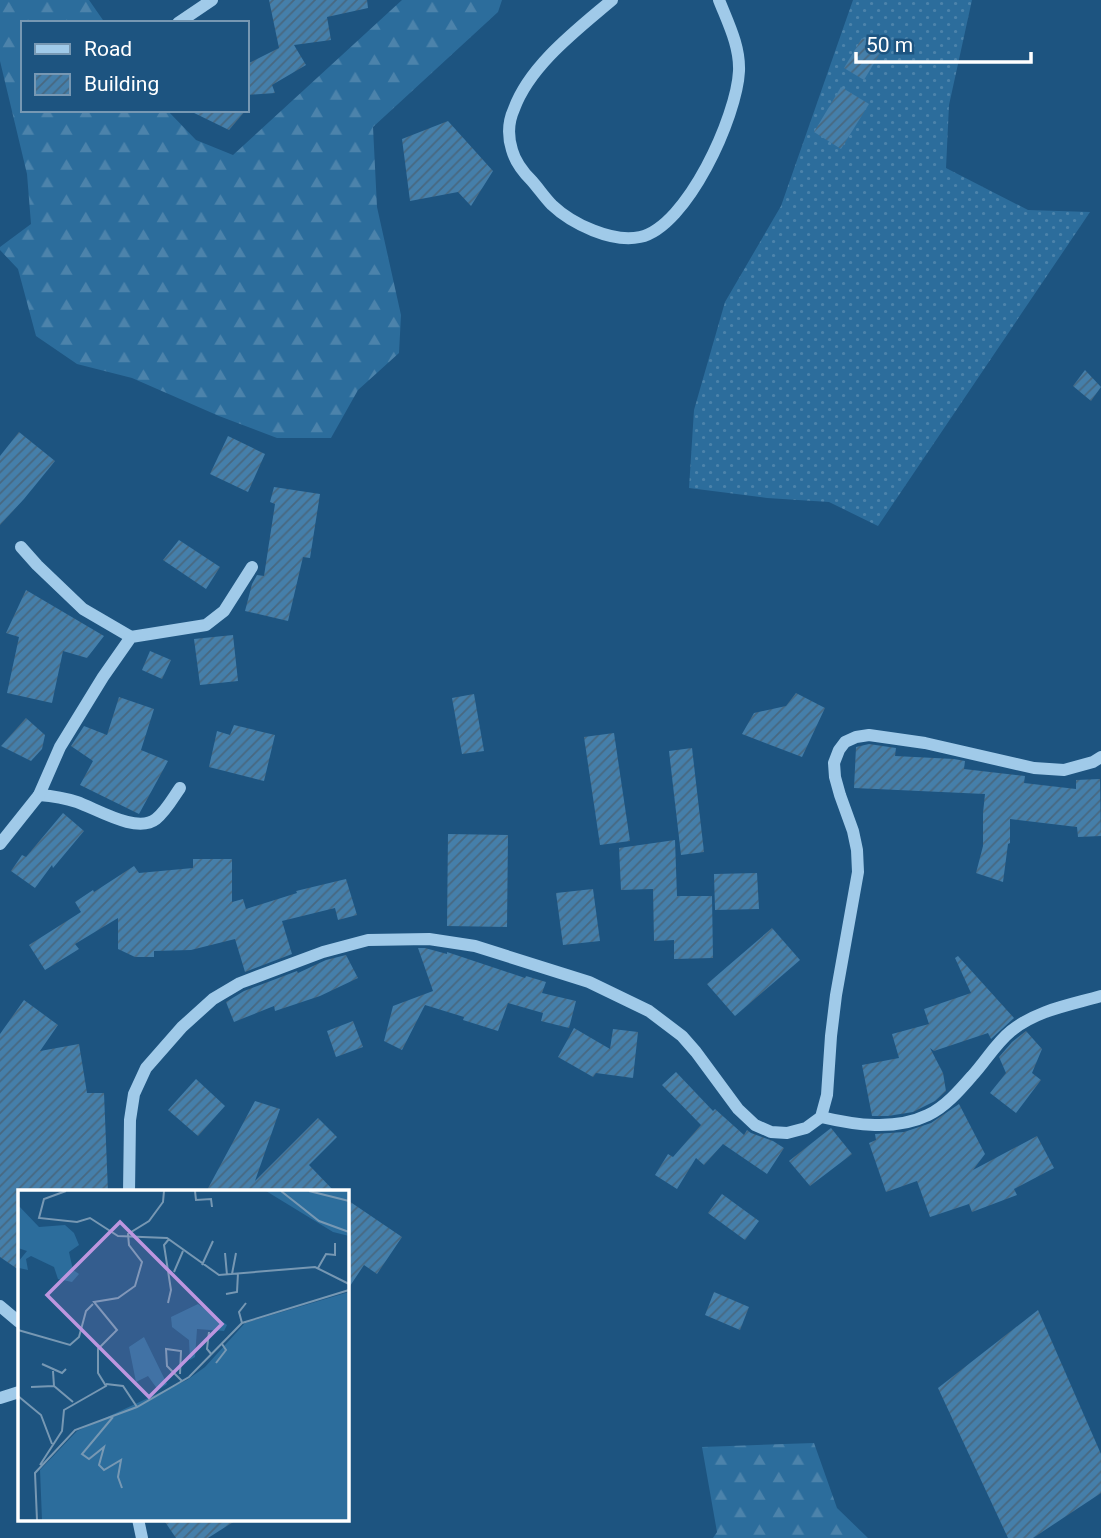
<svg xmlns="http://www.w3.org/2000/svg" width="1101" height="1538" font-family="Roboto,sans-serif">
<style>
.grass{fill:url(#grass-dots)}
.forest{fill:url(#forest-firs)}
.building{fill:url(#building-hatch)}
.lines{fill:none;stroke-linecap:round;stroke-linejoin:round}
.minor{stroke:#a0cae9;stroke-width:12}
.inset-road{fill:none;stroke:#7798b3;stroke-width:2}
.view{fill:#bd96df;fill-opacity:0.15;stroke:#bd96df;stroke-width:3.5}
.inset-edge{fill:none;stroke:#fff;stroke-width:3.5}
</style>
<defs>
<pattern id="grass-dots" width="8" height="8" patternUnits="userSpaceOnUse" patternTransform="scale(1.75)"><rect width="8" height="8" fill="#2c6d9c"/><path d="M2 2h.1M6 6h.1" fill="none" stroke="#4c83ab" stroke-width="1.8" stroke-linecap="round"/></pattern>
<pattern id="forest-firs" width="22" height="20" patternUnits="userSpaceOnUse" patternTransform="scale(1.75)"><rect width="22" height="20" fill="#2c6d9c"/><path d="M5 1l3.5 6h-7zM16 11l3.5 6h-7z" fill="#4c83ab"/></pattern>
<pattern id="building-hatch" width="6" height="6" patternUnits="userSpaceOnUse" patternTransform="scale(1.75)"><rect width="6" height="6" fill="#457faa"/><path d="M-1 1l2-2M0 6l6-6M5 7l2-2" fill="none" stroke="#486880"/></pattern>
</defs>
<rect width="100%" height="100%" fill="#1d5480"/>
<polygon class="grass" points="853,0 972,0 949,105 946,168 1028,210 1090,212 878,526 829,502 767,498 689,488 694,410 725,302 781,206"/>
<g class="forest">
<polygon points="0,0 89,0 105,23 23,23 23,110 167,110 196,140 233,155 402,0 502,0 498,12 373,127 377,207 401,315 399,353 358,390 331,438 277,438 219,416 132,378 77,364 36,336 18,269 0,250 0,247 31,224 27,174 0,61"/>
<polygon points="814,1443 837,1508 868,1538 713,1538 717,1532 702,1447"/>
</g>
<g class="building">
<polygon points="269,0 367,0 368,8 327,17 331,40 294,45 306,65 272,85 275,93 247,95 247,64 279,48"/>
<polygon points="862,38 882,50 864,80 844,68"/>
<polygon points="841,87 869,104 841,149 814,132"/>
<polygon points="188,110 246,110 229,130"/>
<polygon points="448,121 493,171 471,206 458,192 410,201 402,139"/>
<polygon points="1085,370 1101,387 1091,401 1073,386"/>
<polygon points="19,432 55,461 24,499 0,525 0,456"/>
<polygon points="228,436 265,454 248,492 210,474"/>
<polygon points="274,487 320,494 310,558 303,557 288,621 245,611 252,584 257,575 264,576 275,504 270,502"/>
<polygon points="179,540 220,567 206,589 163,560"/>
<polygon points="26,590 104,636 87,658 63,651 52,703 7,693 19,637 6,633"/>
<polygon points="233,635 238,681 200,685 194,639"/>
<polygon points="150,651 171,660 162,679 142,670"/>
<polygon points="796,693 825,708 802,757 742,734 754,713 786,706"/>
<polygon points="474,694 484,751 462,754 452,698"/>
<polygon points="119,697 154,709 141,750 168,761 139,814 80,785 93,761 71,746 84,726 107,735"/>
<polygon points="26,718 45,735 42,749 31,761 1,746"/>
<polygon points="234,725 275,735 264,781 209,767 217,731 230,735"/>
<polygon points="614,733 630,841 600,845 584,737"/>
<polygon points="869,744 896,748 895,756 954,759 965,761 964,769 1025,776 1024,783 1076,789 1076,780 1100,779 1101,836 1078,837 1077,827 1010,819 1010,843 1008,844 1003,882 976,873 983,846 983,813 985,794 854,788 856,747"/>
<polygon points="692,748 704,852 681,855 669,751"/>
<polygon points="63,813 84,831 53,868 52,865 35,888 11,871 22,855 26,857"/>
<polygon points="448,834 508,835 507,927 447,926"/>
<polygon points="675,840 677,896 712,896 713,958 674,959 674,940 654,941 653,889 621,890 619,848"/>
<polygon points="193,859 232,859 232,902 243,899 246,909 297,893 296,891 346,879 357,915 338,920 335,908 282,921 292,954 245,972 235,939 191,950 154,951 154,957 135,957 118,949 118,918 75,944 79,949 45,970 29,945 81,912 75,902 93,890 94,892 134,866 139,873 193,868"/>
<polygon points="757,873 759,909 715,910 714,874"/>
<polygon points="593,889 600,941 563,945 556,893"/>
<polygon points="772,928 800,960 735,1016 707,984"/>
<polygon points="418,948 425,948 447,954 447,952 525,978 526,976 546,982 542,993 576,1001 569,1028 541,1021 543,1013 508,1003 498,1031 463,1020 464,1017 425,1005 402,1050 384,1041 393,1006 433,991"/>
<polygon points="346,955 358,978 320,996 275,1011 274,1006 234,1022 226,1002 244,991 297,971 298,973 326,960"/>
<polygon points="958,956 1014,1018 991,1039 988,1033 934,1051 930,1048 943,1073 946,1091 935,1101 913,1112 888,1116 872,1116 862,1065 899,1058 892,1034 929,1024 924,1009 971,993 955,958"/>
<polygon points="24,1000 58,1025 40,1051 79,1044 87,1093 104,1093 108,1192 19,1192 19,1270 0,1257 0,1034"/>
<polygon points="353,1021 363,1047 336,1057 327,1031"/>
<polygon points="574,1028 610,1049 613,1029 638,1032 633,1078 596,1073 593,1077 558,1057"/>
<polygon points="1026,1031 1042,1049 1032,1073 1041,1080 1016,1113 990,1093 1006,1073 999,1057 1012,1042"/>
<polygon points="676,1072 713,1111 715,1109 744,1135 747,1130 751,1133 773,1141 784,1148 767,1174 723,1144 704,1165 696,1158 677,1189 655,1175 668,1154 673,1157 701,1125 662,1085"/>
<polygon points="196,1079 225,1106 198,1136 168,1110"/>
<polygon points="255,1101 280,1109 255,1181 318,1118 337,1137 309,1165 335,1192 206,1192"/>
<polygon points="959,1104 985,1154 973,1170 1037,1136 1054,1168 1014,1189 1017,1195 972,1212 969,1204 930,1217 917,1181 886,1192 869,1143 876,1140 875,1134 904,1132 931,1123"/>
<polygon points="831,1128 852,1154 810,1186 789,1161"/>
<polygon points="722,1194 759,1221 745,1240 708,1213"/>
<polygon points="346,1199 402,1237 377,1274 364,1265 346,1292"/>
<polygon points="714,1292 749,1307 740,1330 705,1315"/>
<polygon points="1038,1310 1101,1454 1101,1493 1033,1538 1008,1538 938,1388"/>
<polygon points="163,1519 238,1519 208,1538 176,1538"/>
</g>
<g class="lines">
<g class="minor">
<path d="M612 0C578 29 530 65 514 109 508 122 508 137 512 150 515 161 524 173 532 181 539 189 545 198 552 205 572 224 612 243 640 237 687 227 737 116 739 71 740 46 728 23 719 0"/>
<polyline points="178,23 212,0"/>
<polyline points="21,547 37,565 83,609 131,637"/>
<path d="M39 795C52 796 65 798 77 802 97 809 137 834 156 819 166 811 173 798 180 788"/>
<polyline points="0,844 39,795 60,747 103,677 131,637 206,625 224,611 252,567"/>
<path d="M821 1117C855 1125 895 1131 928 1115 945 1107 959 1091 972 1076 985 1062 996 1043 1011 1031 1037 1010 1070 1005 1101 996"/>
<polyline points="129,1192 130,1120 134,1094 146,1068 182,1027 213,999 240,983 323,952 368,940 429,939 475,946 589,982 649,1011 682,1036 696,1052 738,1109 755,1125 771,1132 787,1133 806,1128 821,1117 827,1095 831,1036 836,995 858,872 857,850 853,831 840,795 835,777 834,763 839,750 845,742 856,737 869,735 925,743 1034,768 1064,770 1093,762 1101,757"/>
<polyline points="0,1306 19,1322"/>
<polyline points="0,1398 19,1392"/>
<polyline points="138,1519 142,1538"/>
</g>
</g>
<g transform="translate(18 1190)">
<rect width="331" height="331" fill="#1d5480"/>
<path d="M248 1H331V46L315 42ZM126 147 149 194 140 200 130 186 118 192 111 157Z" fill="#2c6d9c"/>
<path d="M0 15 21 37 47 35 56 43 61 55 51 62 55 80 61 84 54 92 40 89 36 77 13 66 8 69 10 80 1 78 0 81V72L9 61 0 58ZM331 102V330H24L22 280 59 241 169 190 187 177 227 133ZM180 114 209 135 206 141 179 139 177 167 172 170 171 150 154 137 153 127Z" fill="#2c6d9c"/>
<path class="inset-road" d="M48 1 26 9 21 28 59 32 72 28 100 46 149 48 201 85 297 77 331 94M177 1 178 10 193 9 194 17M263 1 301 31 331 42M291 1 331 11M207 63 209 85M184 75 195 51M300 78 308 64 317 65V53M156 82 165 61M214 84 218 63M208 104 219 102 220 83M150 113 153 100 146 55 151 49M224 133 221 122 228 113M0 140 52 155 61 147 68 121 75 114M191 142 189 159 194 165M198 173 208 160 204 154M24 174 44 183 48 179M35 181 36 196 55 212M162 184 163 161 148 159 149 176 164 191M88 194 105 196 119 217M13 197 36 196M0 206 23 225 34 254M95 227 64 264 71 269 86 257 81 275 86 280 103 270 100 287 104 298M22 275 44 241 46 220 88 196 80 183V159L99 140 76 112 100 108 117 96 124 72 111 55 110 44 131 31 145 12 146 1M19 330 17 283 57 240 119 217 171 187 224 133 331 100"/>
<path class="view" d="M102 32 204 134 131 207 29 105Z"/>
<rect width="331" height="331" class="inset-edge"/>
</g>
<rect x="21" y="21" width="228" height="91" fill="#1d5480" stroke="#7798b3" stroke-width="2"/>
<rect x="35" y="44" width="35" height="10" fill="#a0cae9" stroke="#7798b3" stroke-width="2"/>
<text x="84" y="56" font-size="21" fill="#ffffff">Road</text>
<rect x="35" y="74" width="35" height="21" fill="url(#building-hatch)" stroke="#7798b3" stroke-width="2"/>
<text x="84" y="91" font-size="21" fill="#ffffff">Building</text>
<path d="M856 52v10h175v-10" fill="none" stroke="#ffffff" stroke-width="3.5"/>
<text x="866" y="52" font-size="21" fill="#ffffff" stroke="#1d5480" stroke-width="5" paint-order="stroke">50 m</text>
</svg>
